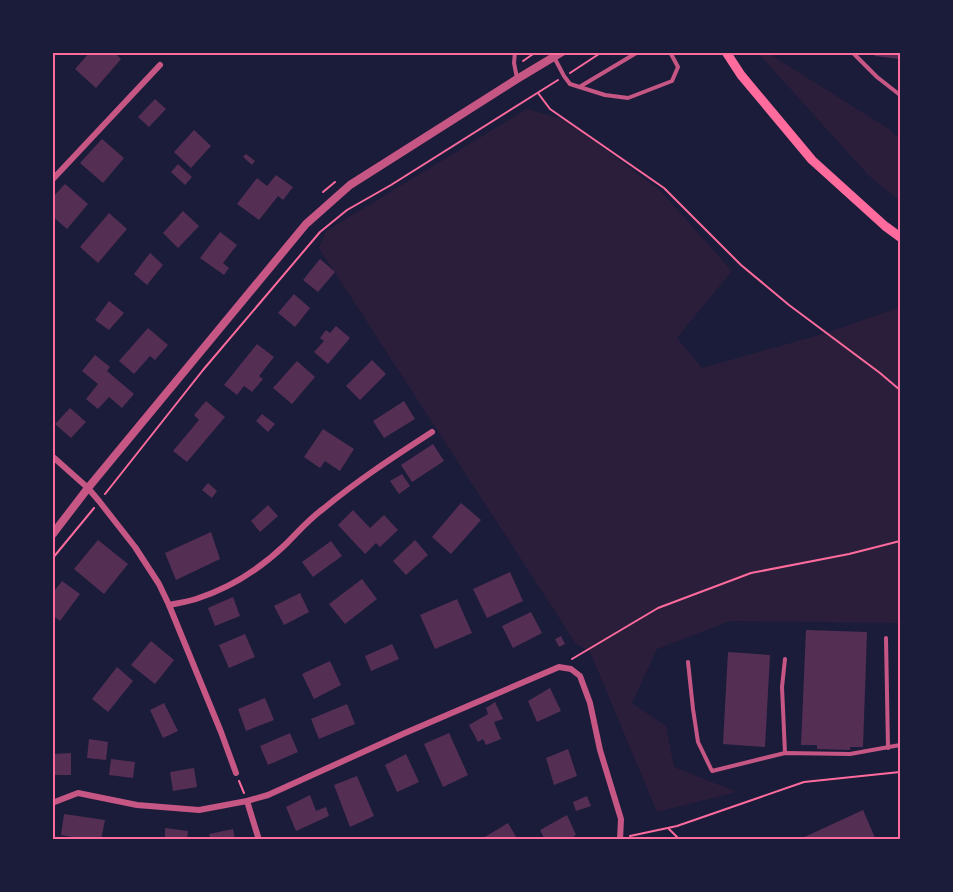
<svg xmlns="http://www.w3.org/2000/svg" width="953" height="892" font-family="'Source Serif 4',serif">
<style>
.green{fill:#2a1e3b}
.building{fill:#542f53}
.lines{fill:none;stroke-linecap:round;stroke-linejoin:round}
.path{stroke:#ff6b9d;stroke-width:2}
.service{stroke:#c65784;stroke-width:4}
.minor{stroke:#c65784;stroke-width:6}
.tertiary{stroke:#c65784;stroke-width:8}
.secondary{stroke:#ff6b9d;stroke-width:9}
.neatline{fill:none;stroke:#ff6b9d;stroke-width:2}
</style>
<rect width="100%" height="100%" fill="#1b1b3a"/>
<g class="green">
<polygon points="758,53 768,53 889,129 900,139 900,201 869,176"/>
<polygon points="527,109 565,120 660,190 732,271 677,338 702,368 826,333 900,307 900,623 730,621 657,649 632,703 666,726 674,767 737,792 657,812 590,652 576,644 319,248 326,231"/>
</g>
<g class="building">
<polygon points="90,52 114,52 121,59 96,88 75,69"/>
<polygon points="875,52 900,52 900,59 875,56"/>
<polygon points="155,99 166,109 149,127 138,117"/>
<polygon points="194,130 211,146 191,168 174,152"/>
<polygon points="102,139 124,158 103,183 80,163"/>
<polygon points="246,154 255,161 252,165 243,157"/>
<polygon points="178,164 192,177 185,185 171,172"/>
<polygon points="276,175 293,187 283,200 278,196 259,220 237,204 257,178 267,186"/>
<polygon points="65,184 88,204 67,229 52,216 52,198"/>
<polygon points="183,211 199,226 178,248 163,233"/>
<polygon points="109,213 127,229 98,263 80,247"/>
<polygon points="220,232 237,245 223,263 229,268 224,275 200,258"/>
<polygon points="150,253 163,265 147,285 134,274"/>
<polygon points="320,259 335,272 318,292 303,280"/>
<polygon points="294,294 310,308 295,327 278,313"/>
<polygon points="109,301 124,313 109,330 95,320"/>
<polygon points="336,326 350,338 328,364 314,352 324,341 320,338 326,330 330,333"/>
<polygon points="148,328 168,345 155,360 150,356 134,374 119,361"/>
<polygon points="257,344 274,357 259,376 263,379 252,392 244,386 237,395 224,385"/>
<polygon points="95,355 110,367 107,371 134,394 122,408 109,397 98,409 86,399 98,384 82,371"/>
<polygon points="372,360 386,374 360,400 346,386"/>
<polygon points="297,361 315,377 292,404 273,388"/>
<polygon points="206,401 225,417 187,462 173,451 199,420 194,415"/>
<polygon points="404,401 415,419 384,438 373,421"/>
<polygon points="70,408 86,422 71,438 55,424"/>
<polygon points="262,414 275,424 268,432 256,421"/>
<polygon points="323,429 354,449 340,471 325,461 320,468 304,457"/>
<polygon points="433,444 444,461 412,482 401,465"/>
<polygon points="402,474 410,486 399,494 390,481"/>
<polygon points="208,483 217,491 212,498 202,490"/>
<polygon points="461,503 481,520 451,554 432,537"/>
<polygon points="268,505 278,516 260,532 251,521"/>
<polygon points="353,510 370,528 384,515 398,530 380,547 376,543 365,554 338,525"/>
<polygon points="211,532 220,559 176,580 165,553"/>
<polygon points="98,540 128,564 104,594 74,569"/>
<polygon points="415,540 428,555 406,575 393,561"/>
<polygon points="331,541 342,556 313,577 302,562"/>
<polygon points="510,572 523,601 487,618 473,589"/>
<polygon points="362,579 377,599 345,624 329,604"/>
<polygon points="62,581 80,594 60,621 52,615 52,594"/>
<polygon points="300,593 309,612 284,625 274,606"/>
<polygon points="233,597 240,616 215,626 208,608"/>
<polygon points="457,599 472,633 435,649 420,615"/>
<polygon points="531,612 542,633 513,648 502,626"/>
<polygon points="806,630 867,632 863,747 850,747 850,750 817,749 817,745 801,745"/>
<polygon points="245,634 255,657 229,668 219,645"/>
<polygon points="561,636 565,644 559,647 555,639"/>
<polygon points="151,641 174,660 155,684 131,665"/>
<polygon points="392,644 399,659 371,671 365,656"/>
<polygon points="728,652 770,655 765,747 723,744"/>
<polygon points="330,661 341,685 314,699 302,674"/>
<polygon points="117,667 133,681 108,712 92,699"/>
<polygon points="550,688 561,711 537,722 528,701"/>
<polygon points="265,698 274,720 246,731 238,709"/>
<polygon points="495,702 503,719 494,722 501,739 486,745 483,739 478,742 469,725 488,714 486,708"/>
<polygon points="164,703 178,731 163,738 150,710"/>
<polygon points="347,704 355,724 319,739 311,719"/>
<polygon points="290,733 298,752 268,765 260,746"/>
<polygon points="449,733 468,775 443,787 424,744"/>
<polygon points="89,739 108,742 106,760 87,758"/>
<polygon points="568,749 577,776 554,785 546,758"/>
<polygon points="71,753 71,775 52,775 52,754"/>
<polygon points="406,754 419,782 397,792 385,765"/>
<polygon points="111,759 135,762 133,778 109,775"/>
<polygon points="194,768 197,787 173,791 170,772"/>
<polygon points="357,776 374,816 350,827 334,785"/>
<polygon points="310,795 316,811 326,807 329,816 296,831 286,807"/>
<polygon points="587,796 591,806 576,811 573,802"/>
<polygon points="863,810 876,840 798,840"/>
<polygon points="64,814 105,820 101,840 88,840 61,835"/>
<polygon points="567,815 576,835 568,840 545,840 540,830"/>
<polygon points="508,823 518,840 480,840"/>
<polygon points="165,828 188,831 187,840 165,840"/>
<polygon points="233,829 235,840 211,840 209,834"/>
</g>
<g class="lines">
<g class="path">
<polyline points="523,61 536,52"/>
<polyline points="570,73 602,52"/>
<polyline points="538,93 550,109 664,188 741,265 789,305 880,373 900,390"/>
<polyline points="323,192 335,182"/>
<polyline points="105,494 203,370 320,232 347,210 391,185 558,80"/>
<polyline points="52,559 94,508"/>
<polyline points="572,659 658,608 751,573 849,554 900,541"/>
<polyline points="239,781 244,793"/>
<polyline points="669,829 680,840"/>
<polyline points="630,836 677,826 804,782 900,772"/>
</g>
<g class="service">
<polyline points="515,52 514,63 517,78"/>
<polyline points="852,52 877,77 900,95"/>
<polyline points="554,57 564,76 570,84 605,95 628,98 672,81 678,67 670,52"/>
<polyline points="581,86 638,52"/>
<polyline points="886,638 888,748"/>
<polyline points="785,659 782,687 785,753"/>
<polyline points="688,662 693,709 698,742 712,771 785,753 850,754 900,745"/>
</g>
<g class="minor">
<polyline points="52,180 160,65"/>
<polyline points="52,456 88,488 99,501 135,547 159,584 169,605 221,732 236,773"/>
<path d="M169 605C178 603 187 602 196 599 230 588 260 569 286 544 298 532 309 519 323 509 358 480 395 456 432 432"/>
<polyline points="247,801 259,840"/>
<polyline points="52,803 78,793 137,805 199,810 247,801 268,795 405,733 559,667 571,669 580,676 590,703 600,750 621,819 620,840"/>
</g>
<polyline class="tertiary" points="52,535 88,488 306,224 350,185 517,79 562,52"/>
<polyline class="secondary" points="726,52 741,75 812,160 885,226 900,237"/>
</g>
<rect width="953" height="892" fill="none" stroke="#1b1b3a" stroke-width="108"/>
<rect x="54" y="54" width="845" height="784" class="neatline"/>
</svg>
